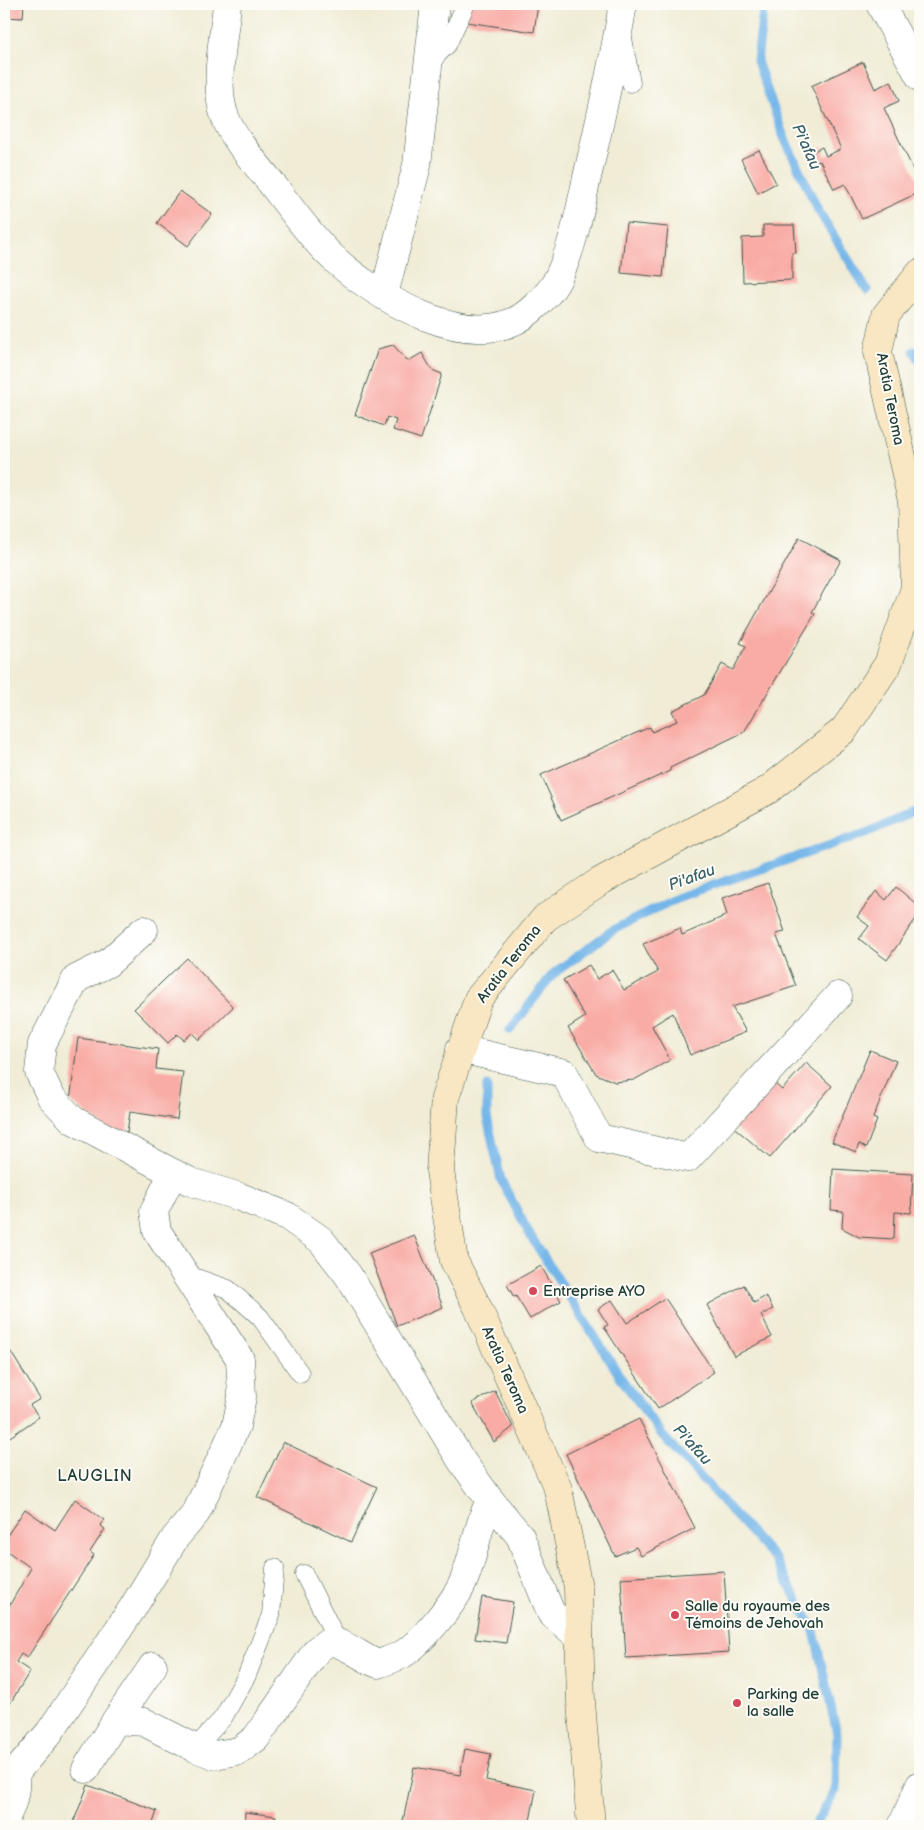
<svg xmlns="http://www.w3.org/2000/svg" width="924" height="1830" font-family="'Balsamiq Sans',sans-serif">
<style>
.industrial{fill:#d2bec4}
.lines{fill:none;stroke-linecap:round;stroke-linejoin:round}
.stream{stroke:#75b6e9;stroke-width:9}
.building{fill:#f9aba5}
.lane-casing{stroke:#3e574c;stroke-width:19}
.street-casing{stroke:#3e574c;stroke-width:29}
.secondary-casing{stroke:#3e574c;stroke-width:29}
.lane{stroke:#fff;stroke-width:18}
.street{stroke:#fff;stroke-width:28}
.secondary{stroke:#f9e7c3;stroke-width:28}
.poi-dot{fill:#d1495b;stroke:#fdfcf7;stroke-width:2}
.labels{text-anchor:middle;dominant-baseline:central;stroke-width:4;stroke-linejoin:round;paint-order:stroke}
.street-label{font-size:15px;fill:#1f3d34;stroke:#fdfcf7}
.poi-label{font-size:15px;fill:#1f3d34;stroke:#fdfcf7;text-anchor:start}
.water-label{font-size:16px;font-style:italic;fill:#39616a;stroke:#fdfcf7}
.neighbourhood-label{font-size:16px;letter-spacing:1px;fill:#1f3d34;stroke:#fdfcf7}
</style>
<rect width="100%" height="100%" fill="#fdfcf7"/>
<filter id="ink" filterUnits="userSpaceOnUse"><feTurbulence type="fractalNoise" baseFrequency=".02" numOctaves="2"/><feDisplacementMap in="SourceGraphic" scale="10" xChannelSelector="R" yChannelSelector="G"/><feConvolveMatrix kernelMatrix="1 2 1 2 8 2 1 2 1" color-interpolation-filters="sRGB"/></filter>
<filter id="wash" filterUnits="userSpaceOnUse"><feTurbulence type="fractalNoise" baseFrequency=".0096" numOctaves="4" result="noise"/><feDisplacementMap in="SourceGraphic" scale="20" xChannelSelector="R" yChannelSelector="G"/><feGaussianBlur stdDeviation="1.12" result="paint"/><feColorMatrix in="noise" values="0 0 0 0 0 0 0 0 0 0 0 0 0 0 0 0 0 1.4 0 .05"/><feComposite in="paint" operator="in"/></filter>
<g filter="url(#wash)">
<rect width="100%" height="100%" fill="#f0ecd6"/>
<polygon class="industrial" points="751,1823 751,1826 619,1825"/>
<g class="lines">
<g class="stream">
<polyline points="764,4 757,61 783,135 818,210 867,290"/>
<polyline points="914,351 920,361"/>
<polyline points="510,1030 553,974 613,930 679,897 866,833 920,809"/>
<polyline points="487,1086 487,1117 501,1180 530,1235 621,1378 662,1435 775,1559 814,1631 837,1734 836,1790 814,1826"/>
</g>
</g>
<g id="blocks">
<g class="building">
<polygon points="4,4 24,4 23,18 4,17"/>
<polygon points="469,4 538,4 534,32 467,22"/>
<polygon points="863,62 875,89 891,81 899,101 884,108 920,184 920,192 862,219 845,184 834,189 820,161 813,164 808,154 822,147 826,156 841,149 811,86"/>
<polygon points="759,150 776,183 758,193 741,159"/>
<polygon points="180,191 212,214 188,246 157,223"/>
<polygon points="626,223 668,227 663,277 621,273"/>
<polygon points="763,225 794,225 796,253 792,253 792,280 743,282 742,238 763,237"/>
<polygon points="393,345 408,361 422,353 432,370 442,374 421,439 393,430 396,420 387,417 384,426 355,415 378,349"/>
<polygon points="799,538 841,560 812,612 815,614 744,732 670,768 670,771 561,820 541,775 650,727 652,732 677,721 672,711 704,695 722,664 733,670 746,646 740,643"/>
<polygon points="768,883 785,932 776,934 796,986 732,1007 746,1032 690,1055 673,1013 652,1026 670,1060 634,1080 615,1082 596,1074 568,1028 585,1017 563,980 589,965 597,979 612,970 624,990 658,972 643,944 680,928 682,935 727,915 722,898"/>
<polygon points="896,887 920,907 920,913 887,960 859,939 869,926 857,917 876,891 886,900"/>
<polygon points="187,958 233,1007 199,1040 192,1033 184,1040 177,1034 168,1043 134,1009"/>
<polygon points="78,1038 158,1049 156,1069 183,1072 177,1119 130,1112 127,1132 109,1130 70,1101"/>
<polygon points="870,1050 896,1061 873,1118 877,1120 866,1148 859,1144 856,1152 832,1142"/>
<polygon points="806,1063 832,1086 770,1158 729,1123 768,1078 782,1090"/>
<polygon points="833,1169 913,1174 911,1213 895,1212 894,1239 859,1237 842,1228 843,1211 831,1210"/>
<polygon points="414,1235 443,1307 397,1326 369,1253"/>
<polygon points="541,1266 561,1301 530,1319 516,1296 514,1297 507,1285"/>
<polygon points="744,1285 754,1303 766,1296 773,1309 761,1315 772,1337 734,1356 707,1305"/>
<polygon points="665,1298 714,1372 658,1409 604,1327 608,1325 598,1309 612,1300 627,1323"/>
<polygon points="4,1341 40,1399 30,1405 39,1417 4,1441"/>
<polygon points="495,1391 513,1427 494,1442 472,1403"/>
<polygon points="639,1419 695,1528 641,1556 636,1547 615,1556 566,1454"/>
<polygon points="283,1442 377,1487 351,1542 257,1497"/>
<polygon points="75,1499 104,1520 100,1525 105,1529 90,1552 94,1555 27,1658 21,1654 16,1662 30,1671 9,1705 4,1701 4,1615 31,1568 4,1549 4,1540 25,1509 55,1530"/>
<polygon points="724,1571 729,1652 626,1658 621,1578"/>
<polygon points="482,1597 513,1602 506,1643 475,1639"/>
<polygon points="465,1749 491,1754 486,1780 536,1790 529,1826 402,1826 414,1767 460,1775"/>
<polygon points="88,1785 157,1811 152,1826 72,1826"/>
<polygon points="245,1812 276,1816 275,1826 244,1826"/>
</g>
</g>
</g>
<g filter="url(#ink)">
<use href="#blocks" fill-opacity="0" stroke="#3e574c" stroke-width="1"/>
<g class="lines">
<defs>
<g id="lane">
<polyline points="623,38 631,83"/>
<polyline points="428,64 447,45 466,4"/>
<polyline points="185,1274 228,1289 260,1317 300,1373"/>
<polyline points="304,1574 339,1644"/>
<polyline points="195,1748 223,1718 247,1675 271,1615 275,1568"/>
<path d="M6 1826C18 1809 22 1790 20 1769"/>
</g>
<g id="street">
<path d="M227 4C224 37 213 85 225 117 234 140 253 160 268 179 288 204 306 231 329 254 372 296 476 360 531 310 539 303 551 291 556 282 573 249 580 209 588 173 601 117 614 61 623 4"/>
<polyline points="880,4 920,77"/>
<polyline points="384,295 417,165 435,4"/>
<polyline points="144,930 108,963 76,979 42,1044 39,1072 51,1097 73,1120 173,1173 191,1182 240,1197 287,1216 321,1240 348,1275 461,1460 490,1500"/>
<polyline points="460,1049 564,1073 599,1138 688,1158 838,996"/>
<polyline points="116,1720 153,1666"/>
<path d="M86 1769 116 1720 144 1722 195 1748 214 1755 239 1751 256 1738 317 1650 329 1641C346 1643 362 1658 378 1664 386 1661 396 1658 403 1654 422 1642 456 1601 464 1580 475 1554 477 1526 490 1500L520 1536 551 1613 579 1637"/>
<polyline points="4,1786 49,1733 132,1609 175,1538 196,1513 236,1426 242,1397 240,1359 157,1231 154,1211 173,1173"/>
<polyline points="902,1826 920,1785"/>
</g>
<polyline id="secondary" points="591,1826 581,1702 578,1587 558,1489 478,1308 454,1261 440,1171 445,1098 478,999 545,918 599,882 768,790 844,730 888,664 915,588 912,501 878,352 886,315 920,273"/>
</defs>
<use href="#lane" class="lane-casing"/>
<use href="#street" class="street-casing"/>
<use href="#secondary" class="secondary-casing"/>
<use href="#lane" class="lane"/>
<use href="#street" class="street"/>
<use href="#secondary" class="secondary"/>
</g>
</g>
<g class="poi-dot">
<circle cx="533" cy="1291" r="5"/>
<circle cx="675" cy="1615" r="5"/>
<circle cx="737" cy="1703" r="5"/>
</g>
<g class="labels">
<g class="street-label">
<text transform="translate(890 399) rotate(79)">Aratia Teroma</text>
<text transform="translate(509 964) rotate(-52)">Aratia Teroma</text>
<text transform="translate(505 1370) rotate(66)">Aratia Teroma</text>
</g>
<g class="poi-label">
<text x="543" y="1291">Entreprise AYO</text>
<text x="685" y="1606">Salle du royaume des<tspan x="685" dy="17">Témoins de Jehovah</tspan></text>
<text x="747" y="1694">Parking de<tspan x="747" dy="17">la salle</tspan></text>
</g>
<g class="water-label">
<text transform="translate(806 147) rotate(66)">Pi'afau</text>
<text transform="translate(692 878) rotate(-20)">Pi'afau</text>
<text transform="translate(692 1445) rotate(48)">Pi'afau</text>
</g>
<g class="neighbourhood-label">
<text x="95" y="1476">LAUGLIN</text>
</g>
</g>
<rect width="924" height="1830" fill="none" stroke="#fdfcf7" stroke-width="20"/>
</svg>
